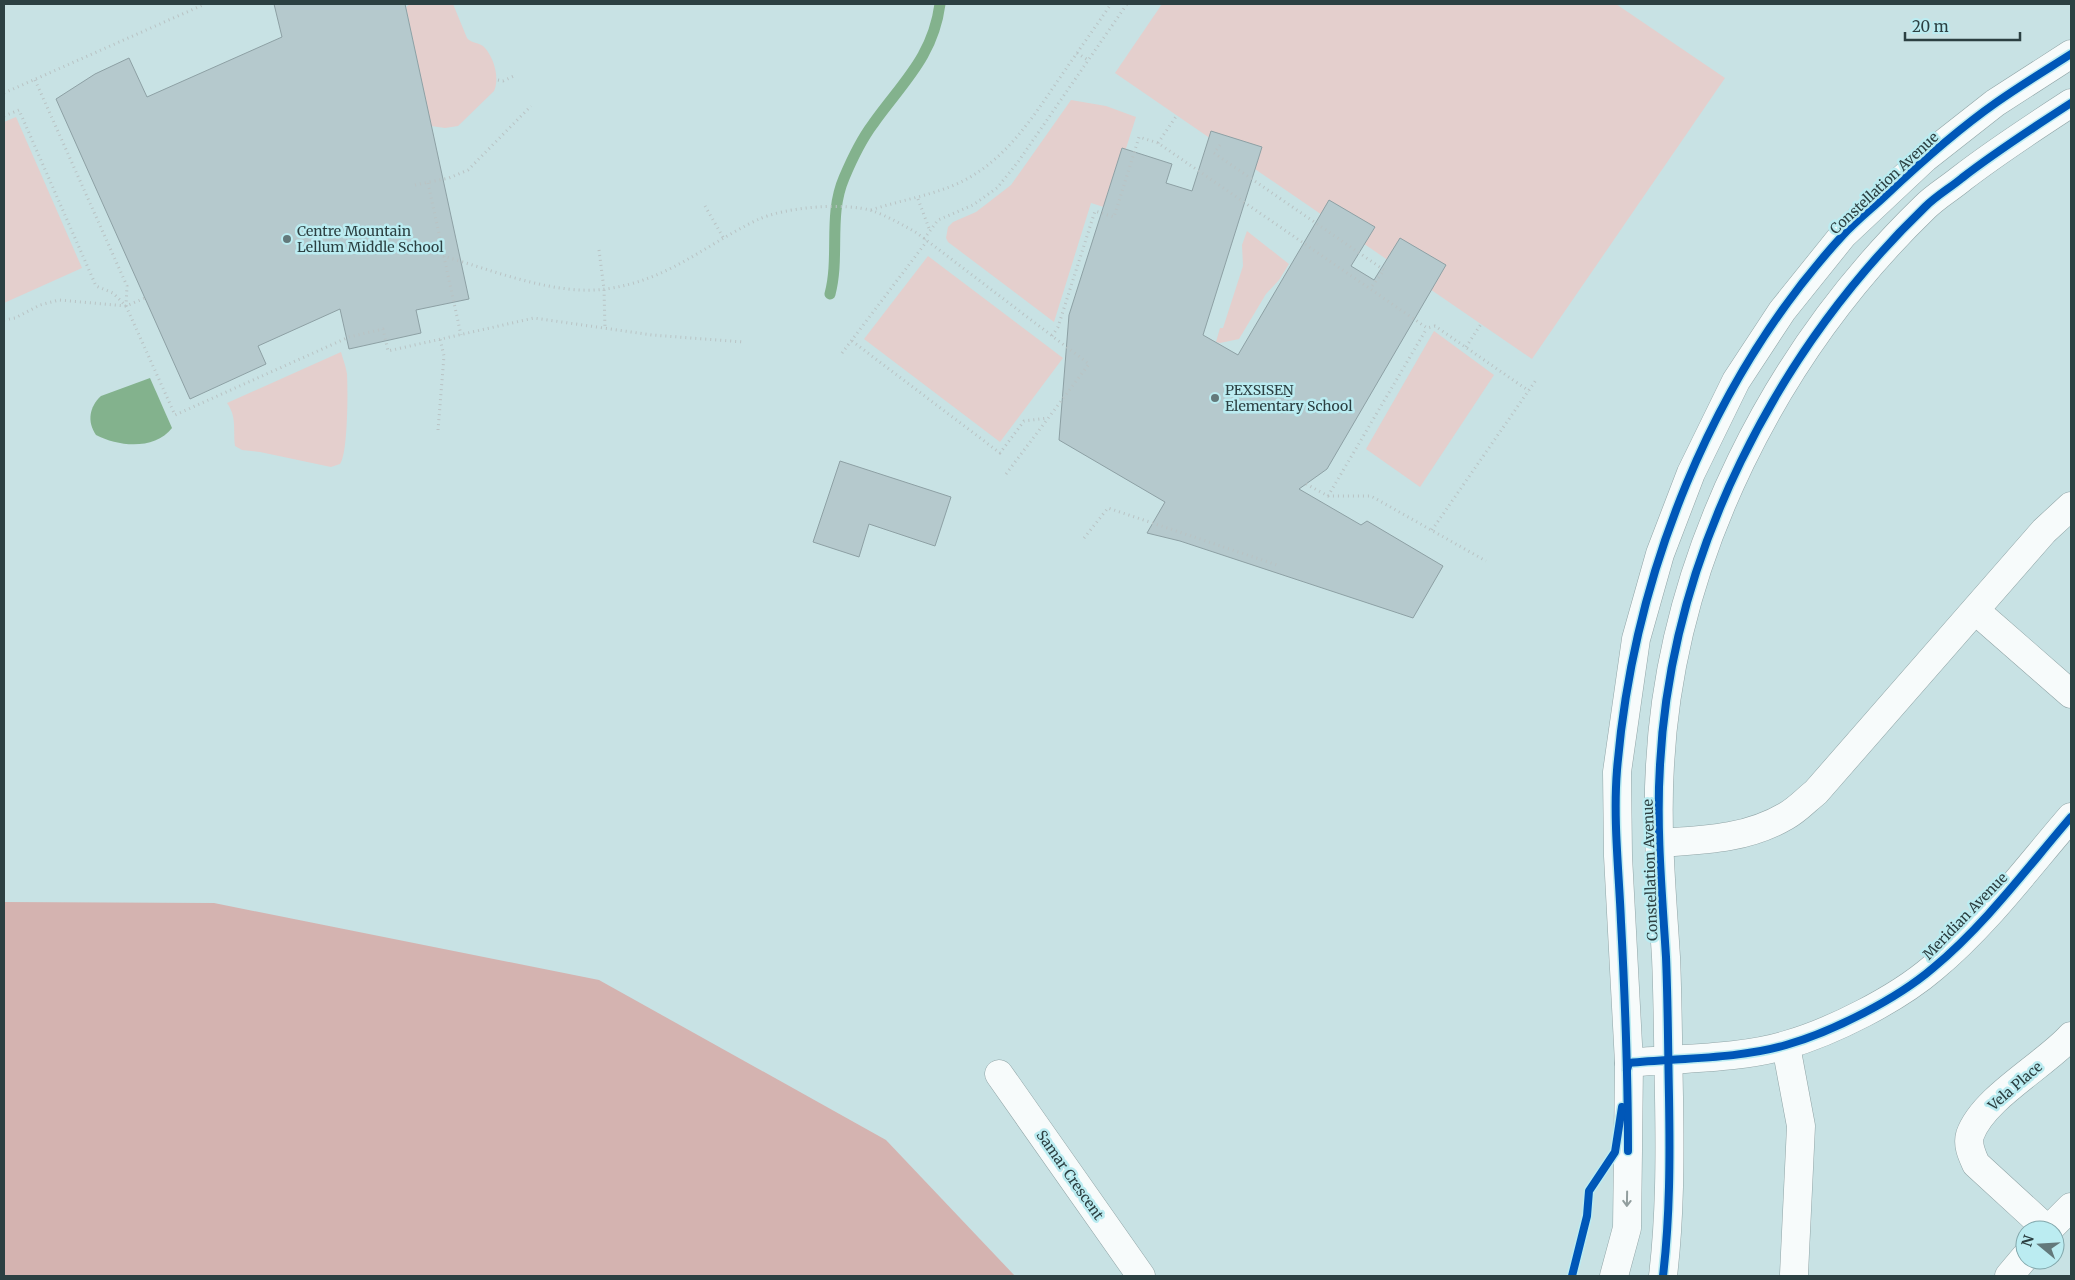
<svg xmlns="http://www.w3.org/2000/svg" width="2075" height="1280" font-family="Merriweather,serif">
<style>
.green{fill:#e4cfcd}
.forest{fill:#d4b3b0}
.water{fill:#83b28d}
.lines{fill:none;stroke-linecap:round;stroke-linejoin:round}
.stream{stroke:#83b28d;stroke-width:11}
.building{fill:#b5c9cd;stroke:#8da0a4}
.minor-casing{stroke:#90a4a6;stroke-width:29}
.path{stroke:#b9c3c4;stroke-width:3;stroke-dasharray:1 4;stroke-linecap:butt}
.minor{stroke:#f7fbfb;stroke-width:28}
.cycleway-casing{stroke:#bbecf1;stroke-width:11}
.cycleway{stroke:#0057b8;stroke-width:8}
.oneway{stroke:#929e9e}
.poi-dot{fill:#63797b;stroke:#bbecf1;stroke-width:2}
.labels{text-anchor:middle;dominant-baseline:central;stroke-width:5;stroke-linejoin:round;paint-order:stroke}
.street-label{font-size:14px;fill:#2c4042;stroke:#bbecf1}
.poi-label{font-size:14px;fill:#2c4042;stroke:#bbecf1;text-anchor:start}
</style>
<rect width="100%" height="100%" fill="#c8e2e4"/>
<g class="green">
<path d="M410 4H453L467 38C472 44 480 42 485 48 494 58 500 79 494 91L458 126 445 128 431 126 406 7Z"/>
<polygon points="1162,4 1616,4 1725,78 1532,359 1115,73"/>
<polygon points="1071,100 1106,106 1136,117 1107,208 1091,203 1054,322 948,242 946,238 948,227 953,222 976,212 1011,185"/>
<polygon points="16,117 82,268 4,303 4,122"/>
<polygon points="1247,231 1289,264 1279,280 1266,294 1239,339 1220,343 1216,342 1220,328 1223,328 1243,266 1242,245"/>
<polygon points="928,256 1063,358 1000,442 864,339"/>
<polygon points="1434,331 1494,375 1420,487 1366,449"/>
<path d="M341 352C343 359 346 367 347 374 348 389 348 454 340 464L331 467 260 452 242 450 235 446C233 429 237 417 227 403Z"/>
</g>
<polygon class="forest" points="4,902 214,903 599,980 886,1140 1015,1276 4,1276"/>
<path class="water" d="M150 378 172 428C155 450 119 447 96 435 87 422 89 407 101 396Z"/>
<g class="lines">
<path class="stream" d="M830 294C840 256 828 215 844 178 852 159 861 140 873 124 902 83 933 57 940 4"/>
</g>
<g class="building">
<polygon points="274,4 405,4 469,299 416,310 421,333 349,349 340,309 258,346 266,364 190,399 56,99 95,74 129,58 147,97 282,37"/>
<polygon points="1211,131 1262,147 1203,335 1238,355 1329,200 1375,227 1351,266 1374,280 1400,238 1446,265 1327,469 1299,489 1361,525 1367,521 1443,566 1413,618 1180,541 1147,533 1165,502 1059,440 1069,315 1122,148 1172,164 1166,183 1192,191"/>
<polygon points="840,461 951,497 935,546 869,524 859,557 813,542"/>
</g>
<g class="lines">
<defs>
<g id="minor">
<polyline points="1976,611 2071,694"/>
<path d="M1660 843C1704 840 1747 839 1786 816 1797 810 1806 800 1816 792L2044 531 2071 506"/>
<polyline points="1786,1046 1801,1126 1794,1274"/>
<path d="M1629 1063C1678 1058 1740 1059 1786 1045 1832 1032 1897 999 1933 968 1985 925 2027 868 2071 817"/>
<polyline points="999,1074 1141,1276"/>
<path d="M2048 1230 1976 1164C1972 1155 1967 1145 1970 1135 1983 1098 2045 1065 2071 1036"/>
<polyline points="2048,1230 2071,1207"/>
<polyline points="1614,1276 1627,1228 1628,1151 1629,1063 1618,856 1617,772 1636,639 1660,554 1691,473 1736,381 1782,311 1843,235 1925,158 1995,103 2071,54"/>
<path d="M1663 1276C1670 1217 1670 1157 1669 1097 1668 1050 1668 1004 1666 957 1662 893 1656 829 1660 765 1671 556 1776 351 1925 207 1936 196 1950 188 1962 178 1997 151 2034 127 2071 103"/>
<polyline points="2009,1276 2025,1257"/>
</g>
</defs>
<use href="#minor" class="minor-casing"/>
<g class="path">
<polyline points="1077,53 1088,60"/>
<polyline points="35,80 127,286 126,306"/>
<polyline points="498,80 503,81 516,75"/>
<polyline points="4,93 205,4"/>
<polyline points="4,116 19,110 96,286 113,293 126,306 175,415 349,337 383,329 388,351 534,318 652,335 743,342"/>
<polyline points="1158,143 1177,115"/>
<polyline points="1220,145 1214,153 1384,270 1370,289"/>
<polyline points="428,183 461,335"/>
<polyline points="415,185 449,178 468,170 531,106"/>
<polyline points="918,199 930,231"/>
<polyline points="705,206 724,239"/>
<path d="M871 210C901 200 930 196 959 183 1005 161 1031 120 1059 79 1076 54 1094 29 1111 4"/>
<polyline points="924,239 938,220 973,205 997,188 1018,162 1127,4"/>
<polyline points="599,250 604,289 605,329"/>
<path d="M443 256C492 270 555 296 606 289 669 280 703 246 757 220 784 207 845 202 873 211 889 217 903 225 917 233L1089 364 1006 474"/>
<polyline points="4,320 15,318 40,305 59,300 126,306 145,298"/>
<polyline points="1052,336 1058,327 1095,211 1114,217 1139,137 1158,143 1427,328 1435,326 1529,391"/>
<polyline points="852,341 1000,453 1024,421 1048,418"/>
<polyline points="1466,347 1481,324"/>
<polyline points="842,353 927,241"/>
<polyline points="438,430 444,356 440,339"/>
<polyline points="1306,484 1328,496 1371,496 1486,561"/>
<polyline points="1328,496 1427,328"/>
<polyline points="1432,530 1536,380"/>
<polyline points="1084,538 1108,508 1277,565"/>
</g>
<use href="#minor" class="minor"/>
<defs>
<g id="cycleway">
<path d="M1627 1070 1629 1063C1678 1058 1740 1059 1786 1045 1832 1032 1897 999 1933 968 1985 925 2027 868 2071 817"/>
<path d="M1628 1151C1628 1074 1625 998 1621 922 1619 872 1613 820 1617 770 1633 576 1711 379 1843 235 1856 221 1871 209 1885 196 1920 163 1957 130 1997 102 2021 85 2046 70 2071 54"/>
<polyline points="1572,1276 1587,1216 1589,1191 1615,1152 1622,1107"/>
<path d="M1663 1276C1670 1217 1670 1157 1669 1097 1668 1050 1668 1004 1666 957 1662 893 1656 829 1660 765 1671 556 1776 351 1925 207 1936 196 1950 188 1962 178 1997 151 2034 127 2071 103"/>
</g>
</defs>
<use href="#cycleway" class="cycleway-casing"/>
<use href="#cycleway" class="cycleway"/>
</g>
<defs><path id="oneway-shaft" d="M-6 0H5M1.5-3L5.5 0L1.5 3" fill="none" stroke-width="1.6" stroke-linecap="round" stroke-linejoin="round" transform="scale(1.25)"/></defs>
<use class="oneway" href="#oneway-shaft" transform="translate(1627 1199) rotate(91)"/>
<g class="poi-dot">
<circle cx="287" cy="239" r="5"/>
<circle cx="1215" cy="398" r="5"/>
</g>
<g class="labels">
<g class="street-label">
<text transform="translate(1884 183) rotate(-43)">Constellation Avenue</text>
<text transform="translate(1650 870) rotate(-92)">Constellation Avenue</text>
<text transform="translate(1965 916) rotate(-46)">Meridian Avenue</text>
<text transform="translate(2015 1086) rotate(-41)">Vela Place</text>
<text transform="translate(1070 1175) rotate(55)">Samar Crescent</text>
</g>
<g class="poi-label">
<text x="297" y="231">Centre Mountain<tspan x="297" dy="16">Lellum Middle School</tspan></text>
<text x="1225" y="390">PEXSISEṈ<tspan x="1225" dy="16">Elementary School</tspan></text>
</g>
</g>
<rect width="2075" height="1280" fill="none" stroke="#2c4042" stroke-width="10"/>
<g transform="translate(2040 1245) rotate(288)"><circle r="24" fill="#bbecf1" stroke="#82a7ab"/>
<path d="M0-4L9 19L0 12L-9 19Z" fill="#63797b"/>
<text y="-8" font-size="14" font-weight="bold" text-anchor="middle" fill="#2c4042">N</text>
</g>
<path d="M1905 32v8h115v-8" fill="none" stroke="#2c4042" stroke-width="2.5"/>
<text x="1912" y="32" font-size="15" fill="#2c4042" stroke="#bbecf1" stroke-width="4" paint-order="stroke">20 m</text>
</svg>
